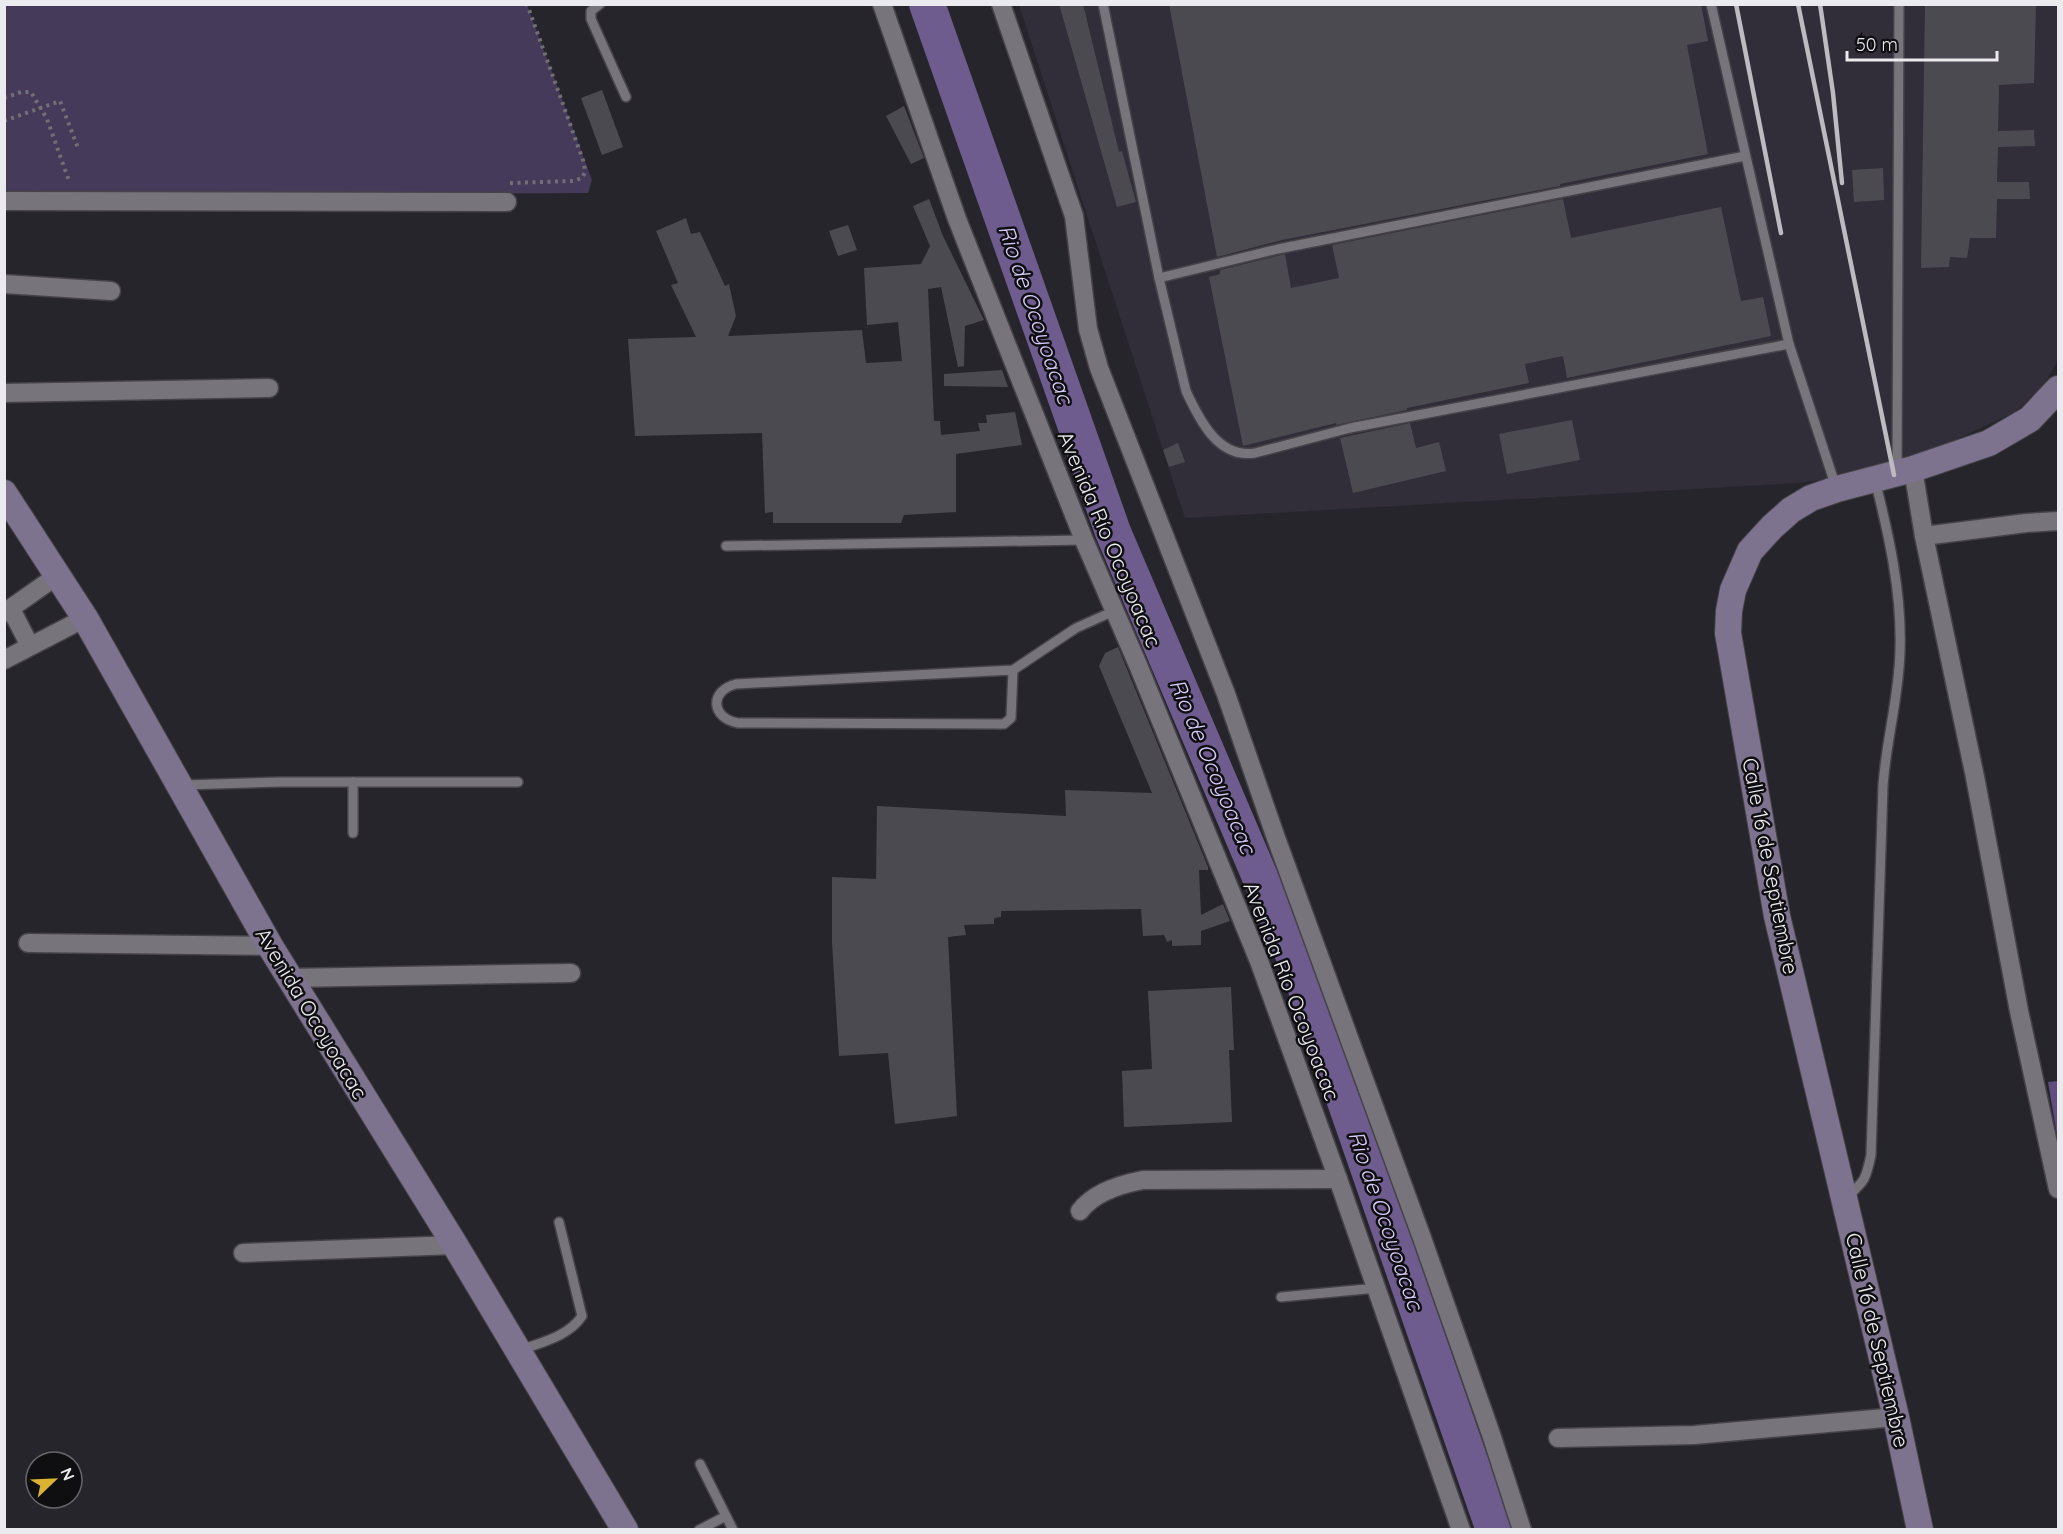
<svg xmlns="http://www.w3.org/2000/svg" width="2063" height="1534" font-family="Quicksand,sans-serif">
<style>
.built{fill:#312d39}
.green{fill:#453a5a}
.forest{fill:#5e4d7e}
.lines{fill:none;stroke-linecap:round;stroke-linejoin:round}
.river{stroke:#6d5c8d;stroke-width:36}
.building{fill:#4c4a51}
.service-casing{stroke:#454348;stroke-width:12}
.minor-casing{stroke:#454348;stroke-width:21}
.secondary-casing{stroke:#454348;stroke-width:28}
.path{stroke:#706f75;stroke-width:4;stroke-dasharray:3 4.5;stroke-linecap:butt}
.service{stroke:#77747c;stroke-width:9}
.minor{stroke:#77747c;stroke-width:18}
.secondary{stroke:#7d738f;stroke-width:26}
.rail{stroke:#bdbbc0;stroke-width:4.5}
.labels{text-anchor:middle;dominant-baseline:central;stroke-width:5;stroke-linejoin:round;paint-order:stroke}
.street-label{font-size:21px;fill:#ebeaee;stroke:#0f0f12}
.water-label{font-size:22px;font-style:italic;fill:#d9cbf9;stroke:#0f0f12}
</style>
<rect width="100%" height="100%" fill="#27252c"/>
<polygon class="built" points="1019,5 2057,5 2058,360 2044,385 2015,412 1940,447 1851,476 1799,483 1185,518"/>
<polygon class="green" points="4,5 527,5 592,180 588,193 5,196"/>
<polygon class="forest" points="2058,1081 2058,1141 2048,1082"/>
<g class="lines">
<polyline class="river" points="927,4 1113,532 1298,966 1494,1530"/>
</g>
<g class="building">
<polygon points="1059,4 1083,4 1119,152 1122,151 1136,202 1117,207"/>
<polygon points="1169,4 1701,4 1708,41 1687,45 1708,154 1560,184 1560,186 1282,240 1217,257"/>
<polygon points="1925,4 2036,4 2034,83 1999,85 1998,131 2034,130 2035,146 1998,147 1997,182 2029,182 2030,199 1997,199 1996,238 1970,238 1967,258 1950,257 1949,267 1921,268"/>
<polygon points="602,90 623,147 602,155 581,98"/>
<polygon points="904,106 924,158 911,164 886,116"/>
<polygon points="1883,168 1884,200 1854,202 1852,170"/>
<polygon points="929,199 943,236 984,320 965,326 964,366 958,367 941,287 928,289 934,421 940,421 941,435 980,431 978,423 987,423 986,415 1015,412 1022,445 956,454 956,512 904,515 901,523 773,523 773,512 765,513 762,433 635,436 628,339 696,337 671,285 678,283 656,231 686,218 691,234 700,232 725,286 729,284 736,316 728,336 862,330 866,363 902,361 898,322 867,325 864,268 921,264 930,246 913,206"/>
<polygon points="1563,199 1571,238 1721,207 1741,301 1763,297 1771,336 1567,378 1563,356 1525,364 1529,383 1407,408 1407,410 1336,425 1336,423 1243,446 1209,277 1220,274 1220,270 1285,254 1291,288 1339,278 1332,245"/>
<polygon points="848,225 857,250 838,256 829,231"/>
<polygon points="1002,370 1008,387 944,386 944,374"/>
<polygon points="1572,420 1580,460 1507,474 1499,434"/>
<polygon points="1410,423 1416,448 1439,442 1446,471 1353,493 1340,438"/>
<polygon points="1178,443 1185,462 1169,467 1163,450"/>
<polygon points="1118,647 1208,867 1208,870 1199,870 1201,915 1223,904 1230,921 1201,931 1201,945 1172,946 1172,940 1167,942 1164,935 1143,936 1141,909 1001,911 1001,917 994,918 994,924 964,925 966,935 948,937 957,1116 895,1124 888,1053 839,1056 832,942 832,877 876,879 877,806 1066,816 1065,790 1152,793 1099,666 1105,653"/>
<polygon points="1231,987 1234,1050 1229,1050 1232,1122 1124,1127 1122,1071 1152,1069 1148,991"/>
</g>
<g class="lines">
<defs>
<g id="service">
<polyline points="600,4 591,11 591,19 626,97"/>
<path d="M1103 4 1159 278 1186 391C1199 419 1218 459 1255 453L1350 428 1789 344"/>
<polyline points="1711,4 1789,344 1836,487"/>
<polyline points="1159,278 1278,249 1745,156"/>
<polyline points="1897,470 1899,4"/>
<polyline points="726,546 1084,540"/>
<path d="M1013 670 736 684C709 691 711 718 738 723L1004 724 1011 718 1013 670 1076 628 1114 611"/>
<polyline points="184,785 281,782 518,782"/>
<polyline points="353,833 353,782"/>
<path d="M1847 1197C1865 1181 1866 1179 1871 1155 1874 1032 1878 909 1883 786 1886 741 1899 697 1900 651 1902 593 1889 536 1875 480"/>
<polyline points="1281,1297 1377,1288"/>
<path d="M521 1350C542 1342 569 1336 582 1316L559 1222"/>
<polyline points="700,1464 726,1516"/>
<polyline points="699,1530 726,1516 733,1530"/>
</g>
<g id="minor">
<polyline points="882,4 957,219 1084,540 1138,665 1259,961 1338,1179 1461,1530"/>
<polyline points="1001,4 1074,216 1088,329 1099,368 1226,694 1276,838 1422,1238 1491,1434 1522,1530"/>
<polyline points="4,201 507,202"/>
<polyline points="4,284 111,291"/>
<polyline points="4,393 269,388"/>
<polyline points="1913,469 1924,536 1975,777 2019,1011 2058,1189"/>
<polyline points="1924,536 2026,523 2058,521"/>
<polyline points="11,609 30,646"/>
<polyline points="4,613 58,575"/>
<polyline points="4,660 85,618"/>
<polyline points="28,943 270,946"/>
<polyline points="290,978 571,973"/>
<path d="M1080 1211C1094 1192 1122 1184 1143 1180L1338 1179"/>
<polyline points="243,1253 455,1245"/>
<polyline points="1558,1438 1694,1435 1896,1417"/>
</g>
<g id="secondary">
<polyline points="4,493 85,618 270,946 455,1245 625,1530"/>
<polyline points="1920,1530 1896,1417 1777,916 1728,633 1729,611 1733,590 1750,551 1772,527 1791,510 1811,498 1837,489 1913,469 1989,443 2030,419 2058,389"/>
</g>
</defs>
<use href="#service" class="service-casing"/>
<use href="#minor" class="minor-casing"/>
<use href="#secondary" class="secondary-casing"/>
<g class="path">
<polyline points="4,98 21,92 31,92 47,119 69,181 71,181"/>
<polyline points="4,121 60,101 78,148"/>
<polyline points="510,183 573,181 582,178 585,172 584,163 527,4"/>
</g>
<use href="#service" class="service"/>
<use href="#minor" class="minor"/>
<use href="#secondary" class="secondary"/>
<g class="rail">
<polyline points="1736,4 1781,233"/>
<polyline points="1798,4 1894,475"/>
<polyline points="1820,4 1833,93 1842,183"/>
</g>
</g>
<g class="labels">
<g class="street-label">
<text transform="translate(1110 539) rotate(67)">Avenida Río Ocoyoacac</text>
<text transform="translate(1771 866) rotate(79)">Calle 16 de Septiembre</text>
<text transform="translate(1292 991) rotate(69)">Avenida Río Ocoyoacac</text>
<text transform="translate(312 1013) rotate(59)">Avenida Ocoyoacac</text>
<text transform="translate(1878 1340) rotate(77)">Calle 16 de Septiembre</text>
</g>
<g class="water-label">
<text transform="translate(1036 314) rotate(71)">Rio de Ocoyoacac</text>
<text transform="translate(1213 766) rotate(67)">Rio de Ocoyoacac</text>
<text transform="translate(1386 1220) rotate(71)">Rio de Ocoyoacac</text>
</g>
</g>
<rect width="2063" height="1534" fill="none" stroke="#ebeaee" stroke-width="12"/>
<g transform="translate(54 1480) rotate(67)"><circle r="28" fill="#0f0f12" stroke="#67676a" stroke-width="1.5"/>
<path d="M0-4.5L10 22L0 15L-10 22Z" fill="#dcb233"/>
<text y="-9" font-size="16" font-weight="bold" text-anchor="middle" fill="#ebeaee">N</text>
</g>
<path d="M1847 51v9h150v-9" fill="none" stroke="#ebeaee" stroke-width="3"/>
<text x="1856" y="51" font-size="18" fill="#ebeaee" stroke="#0f0f12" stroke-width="4.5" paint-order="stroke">50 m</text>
</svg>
